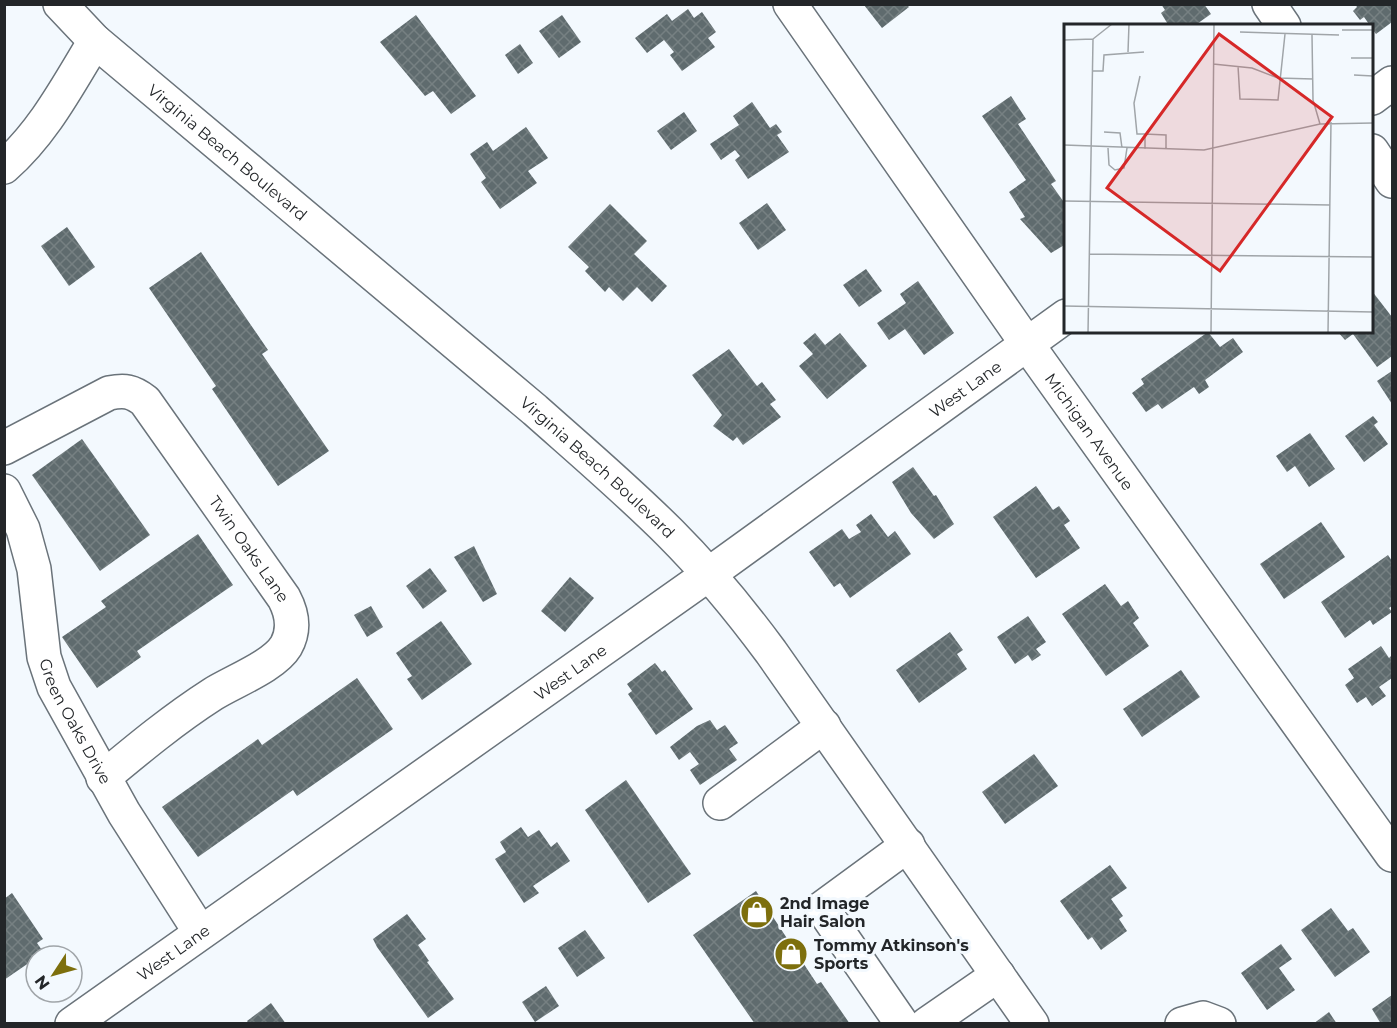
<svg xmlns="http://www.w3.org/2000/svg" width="1397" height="1028" font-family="Montserrat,sans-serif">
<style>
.building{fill:url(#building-cross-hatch)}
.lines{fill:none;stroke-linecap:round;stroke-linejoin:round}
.minor-casing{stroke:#6a737a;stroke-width:36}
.major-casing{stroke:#6a737a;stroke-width:36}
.minor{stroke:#fff;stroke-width:33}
.major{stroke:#fff;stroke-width:33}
.labels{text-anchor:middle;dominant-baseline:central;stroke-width:6;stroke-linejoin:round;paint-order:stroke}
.street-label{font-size:16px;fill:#232629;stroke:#f3f9fe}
.poi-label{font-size:16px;font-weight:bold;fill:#232629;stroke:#f3f9fe;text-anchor:start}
.inset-road{fill:none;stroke:#a0a5a9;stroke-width:1.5}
.view{fill:#d62828;fill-opacity:0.15;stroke:#d62828;stroke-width:3}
.inset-edge{fill:none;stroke:#232629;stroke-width:3}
</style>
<defs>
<pattern id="building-cross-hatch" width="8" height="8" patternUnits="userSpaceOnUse" patternTransform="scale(1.5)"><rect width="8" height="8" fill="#5f6b6e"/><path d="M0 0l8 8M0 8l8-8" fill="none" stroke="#768082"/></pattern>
</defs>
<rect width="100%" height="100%" fill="#f3f9fe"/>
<g class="building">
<polygon points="1161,4 1204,4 1211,14 1194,26 1169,26 1161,13 1165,10"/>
<polygon points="1355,4 1392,4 1392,22 1376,34 1364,17 1360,20 1353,11 1357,7"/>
<polygon points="864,5 907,5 909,7 882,28"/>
<polygon points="688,9 694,18 702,12 716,32 708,38 715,47 682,71 670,55 674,52 664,40 647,53 635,38 667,14 672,21"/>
<polygon points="416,15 476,96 451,114 433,91 425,96 380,42"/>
<polygon points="562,15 581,42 559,58 539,31"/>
<polygon points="520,44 533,63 518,74 505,55"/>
<polygon points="1011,96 1026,119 1018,124 1056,181 1051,184 1066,205 1066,244 1051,253 1020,219 1025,217 1009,192 1026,180 982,116"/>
<polygon points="752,102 770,128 776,124 782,132 777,135 789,152 748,179 735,160 740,156 735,150 721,160 710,144 739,125 733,116"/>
<polygon points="684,112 697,131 671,150 657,131"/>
<polygon points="526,127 548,158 528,171 537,183 500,209 481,182 486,178 470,154 487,142 493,151"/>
<polygon points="767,203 786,230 758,250 739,223"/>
<polygon points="610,204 647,241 634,254 667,286 652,302 637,287 623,301 609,287 605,292 585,271 589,267 568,247"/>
<polygon points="67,227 95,267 69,286 41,246"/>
<polygon points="201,252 268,350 262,354 329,451 278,486 212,389 216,386 149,288"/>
<polygon points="866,269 882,291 859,307 843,285"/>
<polygon points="918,281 954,333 924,355 905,329 889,340 877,323 906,303 900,294"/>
<polygon points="1372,291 1392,317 1392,356 1377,367 1353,334 1345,340 1338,332 1372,332"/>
<polygon points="1208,332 1220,347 1233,338 1243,352 1205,380 1209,387 1199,394 1194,387 1162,409 1158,404 1146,412 1132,393 1144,384 1141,379"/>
<polygon points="815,333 825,345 840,333 867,366 827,399 799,366 813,354 803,343"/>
<polygon points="729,349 757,386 762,382 776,400 770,404 781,417 743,445 737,437 733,441 713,426 722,415 692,375"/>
<polygon points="1392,371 1392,404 1377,381"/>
<polygon points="1373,416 1378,422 1374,425 1388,444 1364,462 1345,436"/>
<polygon points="1310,433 1335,469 1309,487 1295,466 1287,472 1276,456"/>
<polygon points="82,439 150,535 100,571 32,475"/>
<polygon points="913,467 934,496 936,495 954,524 934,539 911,513 892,482"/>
<polygon points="1036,486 1053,510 1059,506 1070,521 1064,525 1080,548 1036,578 993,517"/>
<polygon points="871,514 888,537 895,531 911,554 850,598 840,583 834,587 809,552 842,529 849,539 861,532 856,525"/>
<polygon points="1321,522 1345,557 1284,599 1260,564"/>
<polygon points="198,534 233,585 137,651 141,657 97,688 62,637 106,607 101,601"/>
<polygon points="474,546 497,594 483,602 454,557"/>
<polygon points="1388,555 1392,561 1392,606 1389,608 1392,612 1373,625 1370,620 1345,638 1321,602"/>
<polygon points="430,568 447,591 423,609 406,586"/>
<polygon points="570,577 594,598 565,632 541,611"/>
<polygon points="1105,584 1121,606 1128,601 1139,618 1133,623 1149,646 1106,676 1062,614"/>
<polygon points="371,606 383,627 367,637 354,615"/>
<polygon points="1028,616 1046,642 1036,649 1041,655 1032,661 1028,655 1015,664 997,637"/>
<polygon points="441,621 472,664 422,700 407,679 412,676 396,653"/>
<polygon points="950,632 963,650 957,654 967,669 919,703 896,670"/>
<polygon points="1381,646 1389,658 1392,655 1392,678 1379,687 1386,696 1372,706 1366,697 1357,703 1345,685 1354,678 1348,669"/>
<polygon points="655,663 662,672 665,670 693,709 656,735 628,694 632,691 627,684"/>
<polygon points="1181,670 1200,697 1142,737 1123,709"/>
<polygon points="357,678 393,729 297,796 293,790 198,857 162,807 258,739 262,745"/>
<polygon points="710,720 717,730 725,725 738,743 729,749 737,760 700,785 690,770 699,764 690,752 679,760 670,747 697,726"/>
<polygon points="1034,754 1058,786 1005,824 982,792"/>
<polygon points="626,780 691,874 648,903 585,810"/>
<polygon points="521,827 528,837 539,830 551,847 557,842 570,861 533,886 539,893 524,903 495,859 506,852 500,842"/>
<polygon points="1110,865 1127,888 1111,899 1123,916 1119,919 1127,931 1101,950 1092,937 1088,940 1060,901"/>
<polygon points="756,891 817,984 821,982 850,1024 755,1024 693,935"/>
<polygon points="12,893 43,939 37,943 44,953 39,956 36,956 36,958 4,980 4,899"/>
<polygon points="1331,908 1348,931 1353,928 1370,952 1335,977 1301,930"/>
<polygon points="407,914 426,939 418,945 429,961 427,962 454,999 428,1018 377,947 373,939"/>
<polygon points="585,930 605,958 577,977 558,948"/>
<polygon points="1281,944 1292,959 1279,968 1295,990 1267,1010 1241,973"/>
<polygon points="546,986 559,1006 535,1022 522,1002"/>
<polygon points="1392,995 1392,1024 1381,1024 1372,1009"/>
<polygon points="271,1003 286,1024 249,1024 247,1021"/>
<polygon points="1329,1012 1337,1024 1313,1024"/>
</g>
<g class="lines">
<defs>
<g id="minor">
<path id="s1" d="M790 4 1027 344 1392 855"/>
<polyline points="1269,4 1284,26"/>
<polyline points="1372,98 1392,83"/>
<polyline points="1372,151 1392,181"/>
<path d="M4 167C44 132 68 85 95 41"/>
<path id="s2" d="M4 448 109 393C125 390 132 391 145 401L284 598C292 613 295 630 286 646 274 666 234 681 213 694 174 719 139 748 103 778"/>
<path id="s3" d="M4 491 23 529 34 569 44 657 54 687 124 813 200 932"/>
<polyline points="720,803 824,726"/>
<path id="s4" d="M72 1024 709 574 1066 316"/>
<polyline points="902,1024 822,908 908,845"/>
<polyline points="927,1024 998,975"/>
<polyline points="1182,1024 1203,1018 1219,1024"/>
</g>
<g id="major">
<path id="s5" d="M60 4 95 41 535 410C580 450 627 490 670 533 707 570 740 610 771 652L1032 1024"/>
</g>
</defs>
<use href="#minor" class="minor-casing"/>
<use href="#major" class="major-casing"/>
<use href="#minor" class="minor"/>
<use href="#major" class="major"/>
</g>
<defs>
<symbol id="shop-disc" viewBox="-11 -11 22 22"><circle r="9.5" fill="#7d6f0d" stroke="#f3f9fe"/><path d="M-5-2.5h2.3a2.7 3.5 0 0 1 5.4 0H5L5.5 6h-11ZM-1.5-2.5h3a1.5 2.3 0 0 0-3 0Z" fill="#fff"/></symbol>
</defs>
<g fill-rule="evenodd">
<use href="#shop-disc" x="738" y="893" width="38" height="38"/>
<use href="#shop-disc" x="772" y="935" width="38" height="38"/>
</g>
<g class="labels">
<g class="street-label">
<text stroke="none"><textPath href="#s5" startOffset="224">Virginia Beach Boulevard</textPath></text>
<text stroke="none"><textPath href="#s4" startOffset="1096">West Lane</textPath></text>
<text stroke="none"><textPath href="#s1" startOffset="522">Michigan Avenue</textPath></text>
<text stroke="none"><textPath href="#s5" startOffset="710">Virginia Beach Boulevard</textPath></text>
<text stroke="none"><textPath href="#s2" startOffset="338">Twin Oaks Lane</textPath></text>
<text stroke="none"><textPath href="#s4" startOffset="610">West Lane</textPath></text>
<text stroke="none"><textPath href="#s3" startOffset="244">Green Oaks Drive</textPath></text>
<text stroke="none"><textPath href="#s4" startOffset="124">West Lane</textPath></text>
</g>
<g class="poi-label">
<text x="780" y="903">2nd Image<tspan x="780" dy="18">Hair Salon</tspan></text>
<text x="814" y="945">Tommy Atkinson's<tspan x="814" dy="18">Sports</tspan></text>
</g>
</g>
<g transform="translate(1064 24)">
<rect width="309" height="309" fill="#f3f9fe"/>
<path class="inset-road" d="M278 6H309M176 8 275 11M248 11 249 76 256 100M29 15 48 0M0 16 29 15M64 28 65 0M287 34H309M149 40 188 44 214 54 249 55M174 42 176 75 214 76 221 10M28 47H39L40 31 80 28M290 51 309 52M76 52 70 79 73 110H81M40 108 56 109 58 124M0 121 140 126 256 100 309 99M44 124 45 141 51 146 60 144 63 124M81 125V110L102 111V125M0 177 266 181M25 230 309 233M0 282 309 288M24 309 29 15M147 309 150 0M264 309 267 98"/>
<path class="view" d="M155 10 268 93 156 247 43 164Z"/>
<rect width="309" height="309" class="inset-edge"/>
</g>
<rect width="1397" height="1028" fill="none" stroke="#232629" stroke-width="12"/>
<g transform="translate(54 974) rotate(234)"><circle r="28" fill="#f3f9fe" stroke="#a0a5a9" stroke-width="1.5"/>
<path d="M0-4.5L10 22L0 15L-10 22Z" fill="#7d6f0d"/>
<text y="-9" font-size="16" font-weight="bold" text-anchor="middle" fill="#232629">N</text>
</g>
</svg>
